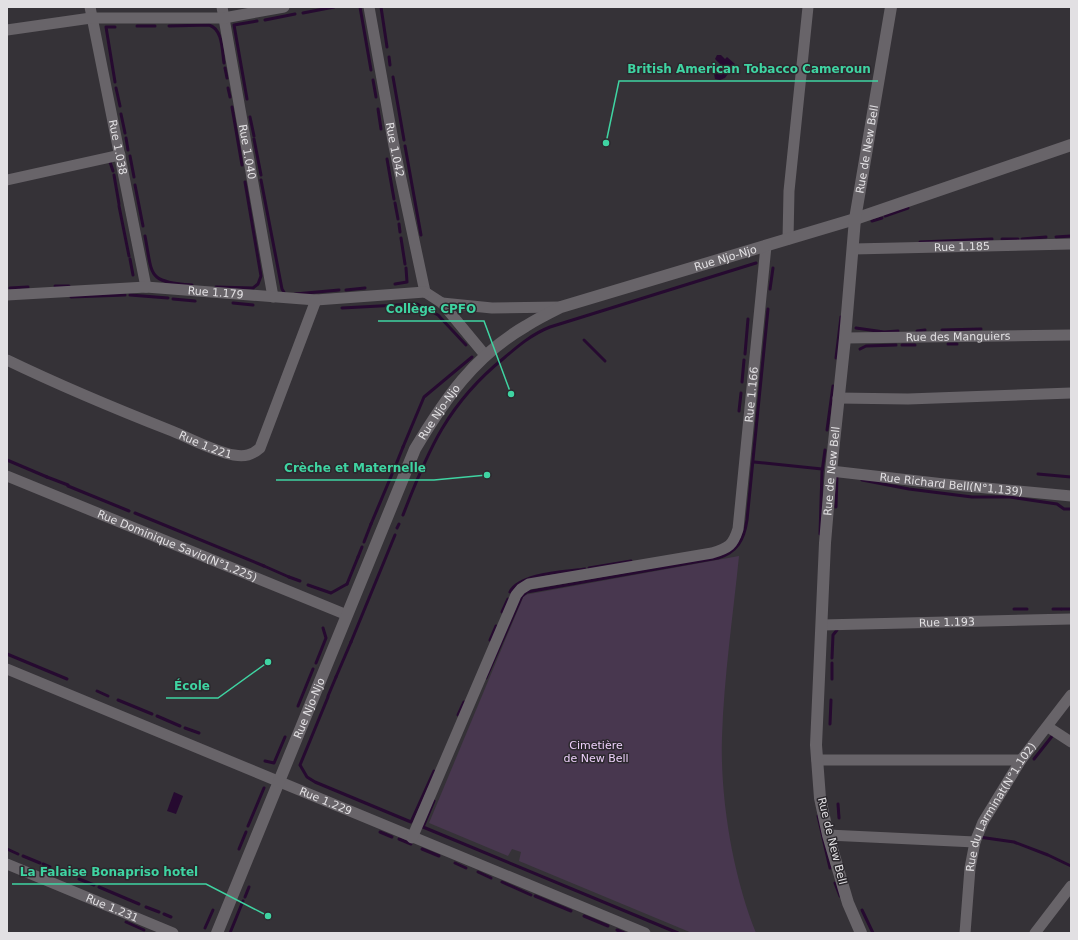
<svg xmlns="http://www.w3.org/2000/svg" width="1078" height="940" font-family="'DejaVu Sans',sans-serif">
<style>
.green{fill:#48374f}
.water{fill:#260a30}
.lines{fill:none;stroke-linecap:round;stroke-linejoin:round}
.stream{stroke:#260a30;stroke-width:3}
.minor{stroke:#686469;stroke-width:11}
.tertiary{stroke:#686469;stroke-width:12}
.secondary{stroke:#686469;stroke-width:12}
.labels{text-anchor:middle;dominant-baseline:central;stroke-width:3;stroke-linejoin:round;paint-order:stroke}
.street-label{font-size:11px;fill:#e2e0e3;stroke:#2b282d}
.park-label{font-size:11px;fill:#eccff9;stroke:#2b282d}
.leader{fill:none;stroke:#3fd4a2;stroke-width:1.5}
.callout-dot{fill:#3fd4a2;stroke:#2b282d;stroke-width:1.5}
.callout-label{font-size:12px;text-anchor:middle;font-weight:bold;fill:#3fd4a2;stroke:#2b282d;stroke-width:3;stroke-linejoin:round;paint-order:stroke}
</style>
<rect width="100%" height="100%" fill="#353237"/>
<path class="green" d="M739 556C733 616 724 676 722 737 720 799 733 876 756 933H692L519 861 521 852 512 849 508 856 429 823 524 595Z"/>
<g class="water">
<polygon points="717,55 721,55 725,59 727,57 735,64 725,78 720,80 715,79 714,74 720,64 715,59"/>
<polygon points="174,792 183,796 176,814 167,811"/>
</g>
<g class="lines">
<g class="stream">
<polyline points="360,7 371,70"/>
<polyline points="381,7 387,47"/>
<polyline points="303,13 334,7"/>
<polyline points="265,20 295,14"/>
<polyline points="137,26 155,26"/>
<path d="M169 26 209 25C223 29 222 51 224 63"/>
<polyline points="389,57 390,65"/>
<polyline points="225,68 227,78"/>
<polyline points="393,77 404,140"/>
<polyline points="373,80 376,97"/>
<polyline points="115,82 106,27 115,27"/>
<polyline points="116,88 120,106"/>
<polyline points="228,88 230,97"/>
<polyline points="247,99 234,25 257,21"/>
<polyline points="232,107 242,165"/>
<polyline points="378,109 381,129"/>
<polyline points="121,114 125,133"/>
<polyline points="250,117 254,136"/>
<polyline points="126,138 128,150"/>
<polyline points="254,139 261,175"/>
<polyline points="405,146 421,235"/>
<polyline points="130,156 134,177"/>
<polyline points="387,159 394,199"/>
<polyline points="110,162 113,171"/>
<polyline points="114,175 119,204"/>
<polyline points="261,180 282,289 285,294"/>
<polyline points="135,185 143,226"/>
<polyline points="395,203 398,219"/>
<polyline points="119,206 129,256"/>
<polyline points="885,216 908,208"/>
<polyline points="872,221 882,218"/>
<polyline points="399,224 400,232"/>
<path d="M145 236C153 278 147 281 192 285"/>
<polyline points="1056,237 1071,236"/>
<polyline points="401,238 405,264"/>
<polyline points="1002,239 1018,239"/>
<polyline points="1022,239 1046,237"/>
<polyline points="920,242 992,239"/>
<polyline points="130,259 133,275"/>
<polyline points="395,284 407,282 406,268"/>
<polyline points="55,286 69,286"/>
<polyline points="216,287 253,288 258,284 261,276 245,182"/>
<polyline points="10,288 28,287"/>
<polyline points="770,289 773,268"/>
<polyline points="346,290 365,288"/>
<polyline points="295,294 339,290"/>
<polyline points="130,295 168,298"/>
<polyline points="71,297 125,295"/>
<polyline points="173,299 195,301"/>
<polyline points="233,303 253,305"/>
<polyline points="342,308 417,304 438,315 466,345"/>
<polyline points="856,328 884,332 898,331"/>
<polyline points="942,330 981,329"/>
<polyline points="917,331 925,330"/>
<polyline points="584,340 605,361"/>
<polyline points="948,344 957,344"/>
<polyline points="902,345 915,345"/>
<polyline points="860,349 866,346 896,345"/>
<polyline points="745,354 748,319"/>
<polyline points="836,358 841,317"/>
<polyline points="742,382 744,360"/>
<polyline points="739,411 741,393"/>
<polyline points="827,430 833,386"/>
<polyline points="403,447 424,397 472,357"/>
<polyline points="7,460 47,477"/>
<polyline points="754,462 822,469"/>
<polyline points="395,467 403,447"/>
<polyline points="1038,474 1071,477"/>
<polyline points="47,477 68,485"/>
<polyline points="862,480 909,489 972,497 1010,497 1057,504 1064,509 1071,509"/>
<polyline points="68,486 129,511"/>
<polyline points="836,507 837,475"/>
<polyline points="135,513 264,566"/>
<path d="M403 515C428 450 448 403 504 358 518 346 532 334 550 327L756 263"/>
<polyline points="371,524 395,467"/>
<polyline points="397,528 399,524"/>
<polyline points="820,534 822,472 825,450"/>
<polyline points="364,542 371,524"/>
<polyline points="358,557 362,547"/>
<polyline points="264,566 289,577"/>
<polyline points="589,568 631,561"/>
<polyline points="289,577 300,581"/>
<polyline points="347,584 358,557"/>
<polyline points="308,585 331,593 347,584"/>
<path d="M510 592C520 573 565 572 585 569"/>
<polyline points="1014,609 1027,609"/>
<polyline points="1053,609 1061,609"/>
<polyline points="1062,609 1071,609"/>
<polyline points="502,612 508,599"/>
<polyline points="490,640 496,626"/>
<polyline points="351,642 395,535"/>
<polyline points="7,654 67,679"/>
<polyline points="832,658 833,635 837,630"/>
<polyline points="316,663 326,638 323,628"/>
<polyline points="336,677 351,642"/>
<path d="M486 678 522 596 527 592 718 558C737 552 744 540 747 520L768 309"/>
<polyline points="832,679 832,663"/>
<polyline points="97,691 108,696"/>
<polyline points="328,696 336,677"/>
<polyline points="328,697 300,765 307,777 315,782 411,822 434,771"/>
<polyline points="118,700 152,714"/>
<polyline points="298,706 313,669"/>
<polyline points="458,715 464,702"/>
<polyline points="157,716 180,726"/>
<polyline points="830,724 831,700"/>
<polyline points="185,728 199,733"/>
<polyline points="1034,759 1053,735"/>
<polyline points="265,761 274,763 285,737"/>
<polyline points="434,801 423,827 678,933"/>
<polyline points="838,804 839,818"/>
<polyline points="818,816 830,868"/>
<polyline points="248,826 264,788"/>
<polyline points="380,832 392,837"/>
<polyline points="979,837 1014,842 1048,855 1071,866"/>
<polyline points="399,839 411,844"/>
<polyline points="7,849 18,854"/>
<polyline points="239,849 246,832"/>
<polyline points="422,849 439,856"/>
<polyline points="23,856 40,863"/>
<polyline points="455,863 466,868"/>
<polyline points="43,864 50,867"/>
<polyline points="57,870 70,875"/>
<polyline points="478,872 491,878"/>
<polyline points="79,879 94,885"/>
<polyline points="502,882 531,895"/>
<polyline points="835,883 840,896"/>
<polyline points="99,887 139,904"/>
<polyline points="535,896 571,911"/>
<polyline points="245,897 249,887"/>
<polyline points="146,907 159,912"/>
<polyline points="862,910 873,933"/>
<polyline points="164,914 171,917"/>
<polyline points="584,916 608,926"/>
<polyline points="126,922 144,930"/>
<polyline points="205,928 213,910"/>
<polyline points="617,930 624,933"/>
<polyline points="230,933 243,901"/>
</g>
<g class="minor">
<path id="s1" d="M90 7 146 287"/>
<path id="s2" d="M222 7 273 297"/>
<path id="s3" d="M369 7 394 146 425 292"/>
<polyline points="7,30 91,18 224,18 284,7"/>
<polyline points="7,180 120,155"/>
<polyline points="788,239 789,191 808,7"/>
<path id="s4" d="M853 249 1071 244"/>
<polyline points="425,292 442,303 485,355"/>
<path id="s5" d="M7 295 146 287 316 300 425 292"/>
<polyline points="442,303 492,308 560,307"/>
<path id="s6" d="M845 338 1071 335"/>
<path id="s7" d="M7 360C61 386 116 409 172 431 192 439 213 451 234 455 245 457 252 455 260 448L316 300"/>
<polyline points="838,398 908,399 1071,393"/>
<path id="s8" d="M831 471 944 484 1071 496"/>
<path id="s9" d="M7 476 347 615"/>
<path id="s10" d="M822 625 1071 619"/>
<path id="s11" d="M7 669 645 933"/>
<polyline points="1048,727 1071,742"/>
<polyline points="817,760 1021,760"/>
<polyline points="828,835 975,842"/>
<path id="s12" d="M412 838 516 595 521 589 529 584 712 553C729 548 733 545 738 529L766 246"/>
<path id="s13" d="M7 864 173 933"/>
<path id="s14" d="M965 933 970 868 975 842 983 822 1021 760 1071 695"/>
<polyline points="1035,933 1071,886"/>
</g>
<polyline class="tertiary" points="855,219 1071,145"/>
<g class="secondary">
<path id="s15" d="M217 933 415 449C445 399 474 356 526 326 537 319 549 313 561 307L855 219"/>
<path id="s16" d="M861 933 848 903 828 835 820 798 816 745 825 543 831 471 845 338 855 219 891 7"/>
</g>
</g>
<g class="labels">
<g class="street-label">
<text stroke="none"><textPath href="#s1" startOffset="143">Rue 1.038</textPath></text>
<text stroke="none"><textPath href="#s3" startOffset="145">Rue 1.042</textPath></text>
<text stroke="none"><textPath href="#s16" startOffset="793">Rue de New Bell</textPath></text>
<text stroke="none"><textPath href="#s2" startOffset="147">Rue 1.040</textPath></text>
<text stroke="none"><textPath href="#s4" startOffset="109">Rue 1.185</textPath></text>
<text stroke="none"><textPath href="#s15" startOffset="902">Rue Njo-Njo</textPath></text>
<text stroke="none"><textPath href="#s5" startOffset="209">Rue 1.179</textPath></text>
<text stroke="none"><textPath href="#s6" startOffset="113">Rue des Manguiers</textPath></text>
<text stroke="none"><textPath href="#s12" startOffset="640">Rue 1.166</textPath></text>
<text stroke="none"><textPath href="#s15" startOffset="567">Rue Njo-Njo</textPath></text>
<text stroke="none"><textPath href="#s7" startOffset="216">Rue 1.221</textPath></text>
<text stroke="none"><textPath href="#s16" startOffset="469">Rue de New Bell</textPath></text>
<text stroke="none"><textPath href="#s8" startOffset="121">Rue Richard Bell(N°1.139)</textPath></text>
<text stroke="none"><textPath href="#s9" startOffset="184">Rue Dominique Savio(N°1.225)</textPath></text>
<text stroke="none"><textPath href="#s10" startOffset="125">Rue 1.193</textPath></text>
<text stroke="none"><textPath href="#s15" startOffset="243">Rue Njo-Njo</textPath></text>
<text stroke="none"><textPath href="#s11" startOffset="345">Rue 1.229</textPath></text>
<text stroke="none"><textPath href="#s14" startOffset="134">Rue du Larminat(N°1.102)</textPath></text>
<text transform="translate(832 841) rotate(76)">Rue de New Bell</text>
<text stroke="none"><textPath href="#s13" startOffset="114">Rue 1.231</textPath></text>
</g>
<g class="park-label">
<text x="596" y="745">Cimetière<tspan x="596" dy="13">de New Bell</tspan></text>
</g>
</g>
<path class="leader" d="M606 143L619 81H878M511 394L484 321H378M487 475L434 480H276M268 662L218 698H166M268 916L206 884H12"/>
<g class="callout-dot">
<circle cx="606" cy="143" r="4"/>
<circle cx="511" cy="394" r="4"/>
<circle cx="487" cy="475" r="4"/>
<circle cx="268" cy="662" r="4"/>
<circle cx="268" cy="916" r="4"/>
</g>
<g class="callout-label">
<text x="749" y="73">British American Tobacco Cameroun</text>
<text x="431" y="313">Collège CPFO</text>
<text x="355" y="472">Crèche et Maternelle</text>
<text x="192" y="690">École</text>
<text x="109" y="876">La Falaise Bonapriso hotel</text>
</g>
<rect width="1078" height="940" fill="none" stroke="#e2e0e3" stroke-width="16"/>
</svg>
